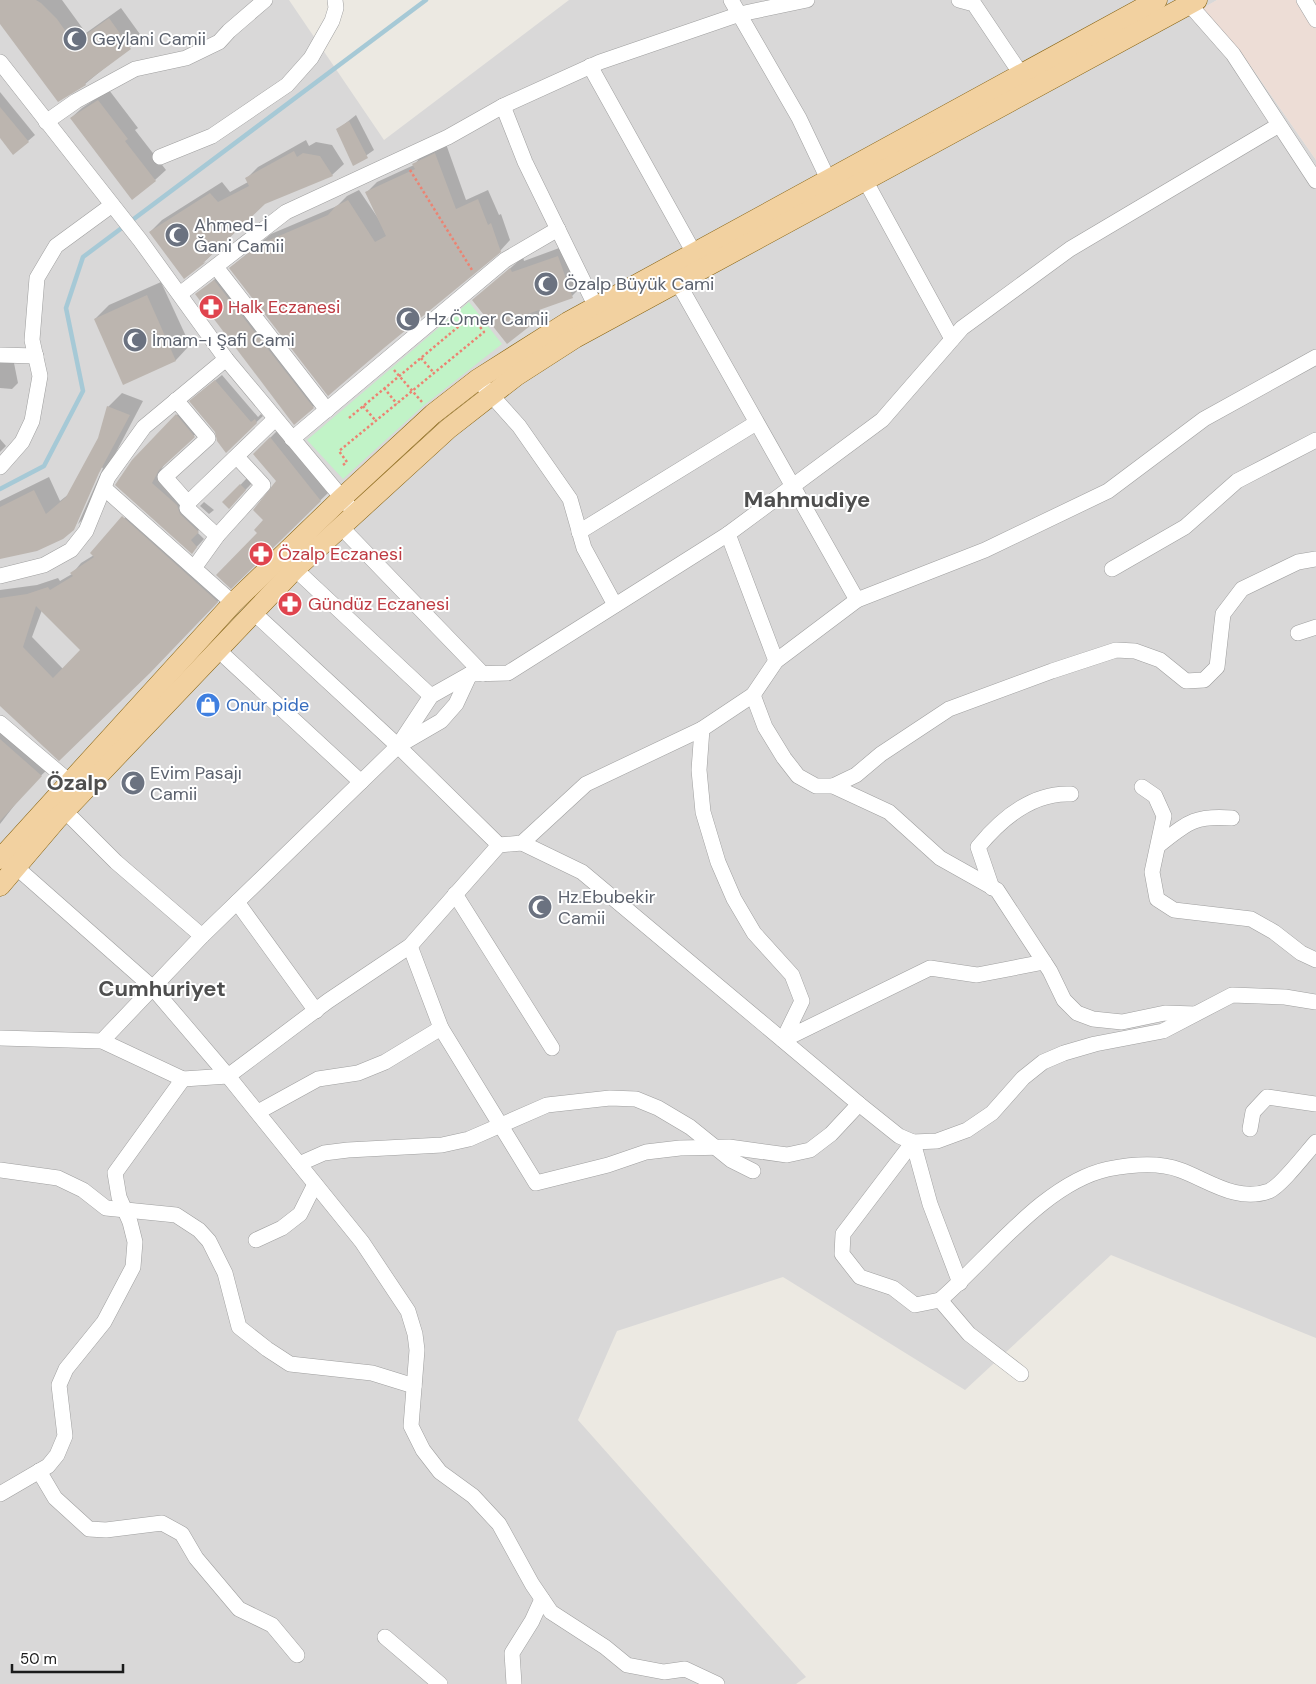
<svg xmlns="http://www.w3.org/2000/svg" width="1316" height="1684" font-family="'DM Sans',sans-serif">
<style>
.residential{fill:#d9d8d8}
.military{fill:#edddd6}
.park{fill:#c1f3c7}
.shadow{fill:#0003;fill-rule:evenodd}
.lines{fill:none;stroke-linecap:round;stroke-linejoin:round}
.stream{stroke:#a6c9d6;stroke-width:4.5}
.building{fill:#bcb5af;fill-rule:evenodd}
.minor-casing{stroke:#9f9f9f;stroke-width:16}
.major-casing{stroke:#85610d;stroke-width:21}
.path{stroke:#ec8372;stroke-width:2.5;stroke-dasharray:2.5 2.5;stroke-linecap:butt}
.minor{stroke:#fff;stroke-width:15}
.major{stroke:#f2d1a0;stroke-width:20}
.labels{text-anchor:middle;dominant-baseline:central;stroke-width:4;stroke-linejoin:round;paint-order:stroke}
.worship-label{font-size:18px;fill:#5b616d;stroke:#fff;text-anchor:start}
.health-label{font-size:18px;fill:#be3a42;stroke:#fff;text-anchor:start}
.shop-label{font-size:18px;fill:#366cbe;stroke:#fff;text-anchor:start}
.district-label{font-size:22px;font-weight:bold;fill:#4e4e4e;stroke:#fff}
</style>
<rect width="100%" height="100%" fill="#ece9e2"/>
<polygon class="residential" points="0,0 289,0 384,140 569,0 1217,0 1199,11 1250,65 1316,160 1316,1338 1111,1255 965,1390 783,1277 617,1331 578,1420 806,1677 796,1684 0,1684"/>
<polygon class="military" points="1217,0 1316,0 1316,160 1250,65 1199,10"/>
<polygon class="park" points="469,302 502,344 423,406 343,479 307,440"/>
<g class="shadow">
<polygon points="0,0 62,0 86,33 121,8 142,37 85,84 59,100 0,22"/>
<polygon points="109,90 138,128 135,130 166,170 155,180 71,118 82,108"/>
<polygon points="0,92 35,135 28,141 0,137"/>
<polygon points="356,115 374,150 354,164 337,130"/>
<polygon points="306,140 309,146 316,142 332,145 344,164 332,175 265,203 205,261 185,277 150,232 162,220 222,182 230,192 248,182 247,178 258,167"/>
<polygon points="446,144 466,200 488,190 499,215 501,214 510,240 500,251 230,268 271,234 337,206 347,196 359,190 380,221 367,192 377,182 414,165 423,154"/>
<polygon points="570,244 584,284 572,296 539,309 541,313 529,325 474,300 523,257 524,261"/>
<polygon points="221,274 320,401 313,407 197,294"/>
<polygon points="161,282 190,345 176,360 124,383 95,319 109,305"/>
<polygon points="0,356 13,358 18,383 12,389 0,388"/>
<polygon points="222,375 258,417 261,414 263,416 226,451 197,395"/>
<polygon points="122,393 143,401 113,458 88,514 78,524 103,468 101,467 0,558 0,501 49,477 60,501 69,494 99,438 108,407"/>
<polygon points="184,408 201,429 165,463 158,475 205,524 197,532 204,539 192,552 132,461"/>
<polygon points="278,430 328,493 231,587 259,533 278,481 254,454"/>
<polygon points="0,439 6,446 0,452"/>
<polygon points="247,478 252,483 235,501 224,502"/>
<polygon points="204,502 214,510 209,514 200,506"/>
<path d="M133 508 227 592 160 661 0 705V590L37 585 58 578 60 581 72 574 81 563 94 555ZM42 610 82 650 63 669 32 637Z"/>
<polygon points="0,720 51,766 27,789 0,824"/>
</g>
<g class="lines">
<polyline class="stream" points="0,489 44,466 83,391 66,308 83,257 426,0"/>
</g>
<g class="building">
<polygon points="0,0 36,0 41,3 57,19 74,43 109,18 131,49 85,83 86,85 58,102 0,24"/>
<polygon points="98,100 128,139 125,141 156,181 132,200 70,118"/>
<polygon points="0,107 29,142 13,155 0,138"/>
<polygon points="349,121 368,158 353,166 336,129"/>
<polygon points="294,151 297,157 303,153 320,156 333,176 265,204 203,263 206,262 184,279 149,232 210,193 218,202 249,186 245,178"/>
<polygon points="435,153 456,209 478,199 488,225 491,223 501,252 384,348 328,396 229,268 260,244 328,215 336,206 348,200 375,242 386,236 365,192 415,169 412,164"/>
<polygon points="558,256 573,298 525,315 530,326 507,344 472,300 510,268 512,272"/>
<polygon points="214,280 314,408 294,425 195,294"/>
<polygon points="147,295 176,361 123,385 94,319"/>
<polygon points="215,380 251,422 255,419 257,423 226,453 217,441 215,432 189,401"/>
<polygon points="107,406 130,415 99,473 74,530 63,539 37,551 0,559 0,507 34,490 46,514 66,497 98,438"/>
<polygon points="176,414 195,437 159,470 152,483 177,505 180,514 199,532 191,540 197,547 192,554 115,485 132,460"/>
<polygon points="270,437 321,501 231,589 216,575 257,533 254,530 263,520 253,510 276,481 253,454"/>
<polygon points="240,484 246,490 229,509 222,502"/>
<path d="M122 516 218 602 150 673 59 761 0 706V598L27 594 48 587 50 590 73 576 70 573 94 557 90 553ZM36 606 80 650 53 678 23 647Z"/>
<polygon points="0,739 42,776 0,821"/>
</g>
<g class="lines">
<defs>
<g id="minor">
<polyline points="731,0 799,118 828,179 865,180 952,339"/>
<polyline points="959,0 974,4 1021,74"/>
<polyline points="1304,0 1316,20"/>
<polyline points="1189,4 1233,54 1316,181"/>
<polyline points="0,62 140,240 226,359 348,505"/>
<polyline points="590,66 694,253"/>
<polyline points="503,106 525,162 596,307"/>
<polyline points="46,122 76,101 135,69 186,58 219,42 229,31 265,0"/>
<polyline points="160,157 212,136 287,85 311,58 332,21 336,8 335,0"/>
<polyline points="216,267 327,410"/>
<polyline points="677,281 857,600"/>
<polyline points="180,294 286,212 448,137 503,106 600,62 740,14 807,0"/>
<polyline points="0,355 36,356"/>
<polyline points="485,388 519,426 570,499 584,548 615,605"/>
<polyline points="176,400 208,438 165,477 188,503 275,419"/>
<polyline points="292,439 505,260 558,229"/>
<polyline points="0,467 22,442 32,421 40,376 32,340 37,278 56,246 112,205"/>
<polyline points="104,488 233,603"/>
<polyline points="188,503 187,508 217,536"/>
<polyline points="342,528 483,674"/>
<polyline points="579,532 756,423"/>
<polyline points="728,534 776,661"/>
<polyline points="194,568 217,536 263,485 237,457"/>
<polyline points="295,569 431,696"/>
<polyline points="1112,569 1185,527 1237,481 1316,440"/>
<polyline points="0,576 44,565 71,550 86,531 108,477 144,427 226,359"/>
<polyline points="253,612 398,746 499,845"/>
<polyline points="1298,633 1316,627"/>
<polyline points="217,649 361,782"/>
<polyline points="753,695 765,727 784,758 798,776 816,786 833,786 889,812 940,858 997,890 1050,971 1064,1000 1077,1013 1093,1019 1122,1022 1165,1013 1195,1014"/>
<polyline points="0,723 77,788"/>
<polyline points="702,729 699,770 703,812 718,862 734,899 754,933 792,975 802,1001 783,1040 930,968 977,975 1044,962"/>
<polyline points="398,746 431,696 470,674 508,673 728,534 882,420 962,328 1070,249 1279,125"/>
<polyline points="833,786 856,775 881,754 949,709 1052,671 1116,650 1135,651 1160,660 1186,681 1204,680 1217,667 1223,614 1242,589 1298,562 1316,559"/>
<polyline points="1142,787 1155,796 1164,816 1152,872 1157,899 1174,910 1251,919 1274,932 1301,953 1316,960"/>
<polyline points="65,811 116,862 202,936"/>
<polyline points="522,843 582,872 859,1104 899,1136 913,1142 937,1141 967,1130 992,1113 1023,1078 1043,1062 1064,1053 1095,1044 1163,1031 1232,995 1285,997 1316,1002"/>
<path d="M1159 845C1187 823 1194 815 1232 818"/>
<polyline points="16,867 152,987 228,1076 362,1242 408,1311 415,1334 417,1350 411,1426 423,1450 440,1472 473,1496 499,1524 532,1584 551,1612 605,1647 627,1665 664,1672 685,1669 717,1684"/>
<path d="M992 888 978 847C1001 819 1033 792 1071 794"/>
<polyline points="455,894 552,1048"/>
<polyline points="237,902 316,1011"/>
<polyline points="410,946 441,1028 536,1183 608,1165 646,1152 680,1148 729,1147 787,1155 810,1150 831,1134 859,1104"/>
<polyline points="0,1038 102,1041 183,1079 228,1076 328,1001 410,946 499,845 522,843 586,784 702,729 753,695 776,661 857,600 985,550 1108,491 1204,419 1316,357"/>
<polyline points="102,1041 202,936 398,746 441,721 456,704 470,674"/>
<polyline points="258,1112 318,1079 358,1073 385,1062 441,1028"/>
<polyline points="1250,1129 1253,1112 1267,1097 1316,1104"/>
<polyline points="913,1142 843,1234 842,1254 860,1277 893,1288 915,1305 940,1300 969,1334 1021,1374"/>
<polyline points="913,1142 930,1204 960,1283"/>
<polyline points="299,1164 324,1153 348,1150 442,1145 469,1139 547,1105 610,1098 636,1099 658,1108 690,1127 731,1160 753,1171"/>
<polyline points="0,1170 58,1178 83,1190 106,1208 176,1215 199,1230 209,1241 225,1273 239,1327 267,1349 290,1364 372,1373 414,1386"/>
<polyline points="256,1240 282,1228 300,1214 315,1184"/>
<path d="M940 1300C988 1259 1044 1183 1108 1169 1129 1165 1159 1162 1180 1170 1208 1180 1237 1203 1269 1191 1281 1186 1306 1153 1316 1142"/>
<polyline points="39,1471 55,1498 89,1529 106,1530 162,1523 182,1534 196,1558 239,1609 272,1625 297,1655"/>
<polyline points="0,1494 48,1466 57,1455 65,1436 59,1385 66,1369 104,1322 133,1267 135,1242 130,1222 119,1197 115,1173 183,1079"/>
<polyline points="385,1637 440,1684"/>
<polyline points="514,1684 512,1653 532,1621 542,1599"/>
</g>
<g id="major">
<polyline points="0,859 233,603 342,498 433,414 478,379 568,322 1157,0"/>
<polyline points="0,886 57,819 295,569 448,429 516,376 575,338 1197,0"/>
</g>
</defs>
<use href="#minor" class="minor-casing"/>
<use href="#major" class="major-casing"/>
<g class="path">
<polyline points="410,170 472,270"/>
<polyline points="421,358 434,373"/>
<polyline points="394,370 422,402"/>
<polyline points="384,388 397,404"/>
<polyline points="363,406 376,421"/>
<polyline points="349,418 464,322"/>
<polyline points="343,465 347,462 339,451 484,332 476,322"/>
</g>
<use href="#minor" class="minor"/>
<use href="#major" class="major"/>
</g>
<defs>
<symbol id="mosque-disc" viewBox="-11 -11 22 22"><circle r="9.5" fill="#6b7280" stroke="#fff"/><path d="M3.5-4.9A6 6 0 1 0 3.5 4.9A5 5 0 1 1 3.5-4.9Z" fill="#fff"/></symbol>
<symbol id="pharmacy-disc" viewBox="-11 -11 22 22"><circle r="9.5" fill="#e0444e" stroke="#fff"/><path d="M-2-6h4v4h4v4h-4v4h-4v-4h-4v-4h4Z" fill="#fff"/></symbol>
<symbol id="shop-disc" viewBox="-11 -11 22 22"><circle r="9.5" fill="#3f7fe0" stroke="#fff"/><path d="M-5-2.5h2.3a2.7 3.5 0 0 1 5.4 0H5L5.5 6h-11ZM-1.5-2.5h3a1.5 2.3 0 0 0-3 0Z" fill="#fff"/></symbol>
</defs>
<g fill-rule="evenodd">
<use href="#mosque-disc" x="61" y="25" width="28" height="28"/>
<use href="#mosque-disc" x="163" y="221" width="28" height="28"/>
<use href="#mosque-disc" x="532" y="270" width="28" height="28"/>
<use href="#pharmacy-disc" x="197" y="293" width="28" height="28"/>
<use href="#mosque-disc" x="394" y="305" width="28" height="28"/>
<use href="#mosque-disc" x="121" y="326" width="28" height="28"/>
<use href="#pharmacy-disc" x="247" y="540" width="28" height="28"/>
<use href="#pharmacy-disc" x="276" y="590" width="28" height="28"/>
<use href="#shop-disc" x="194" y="691" width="28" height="28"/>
<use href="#mosque-disc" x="119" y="769" width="28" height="28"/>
<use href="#mosque-disc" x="526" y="893" width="28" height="28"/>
</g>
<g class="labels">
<g class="worship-label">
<text x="92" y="39">Geylani Camii</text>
<text x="194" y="225">Ahmed-İ<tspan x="194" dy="21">Ğani Camii</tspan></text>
<text x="564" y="284">Özalp Büyük Cami</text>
<text x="426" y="319">Hz.Ömer Camii</text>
<text x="152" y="340">İmam-ı Şafi Cami</text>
<text x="150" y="773">Evim Pasajı<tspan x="150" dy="21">Camii</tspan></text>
<text x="558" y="897">Hz.Ebubekir<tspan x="558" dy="21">Camii</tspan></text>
</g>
<g class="health-label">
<text x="228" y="307">Halk Eczanesi</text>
<text x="278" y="554">Özalp Eczanesi</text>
<text x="308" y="604">Gündüz Eczanesi</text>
</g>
<g class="shop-label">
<text x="226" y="705">Onur pide</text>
</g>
<g class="district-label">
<text x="807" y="499">Mahmudiye</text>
<text x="77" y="782">Özalp</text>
<text x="162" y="988">Cumhuriyet</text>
</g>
</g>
<path d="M12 1664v8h111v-8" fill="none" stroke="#1b1b1b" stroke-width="2.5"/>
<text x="20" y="1664" font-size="15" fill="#1b1b1b" stroke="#ffffff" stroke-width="4" paint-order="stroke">50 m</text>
</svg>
